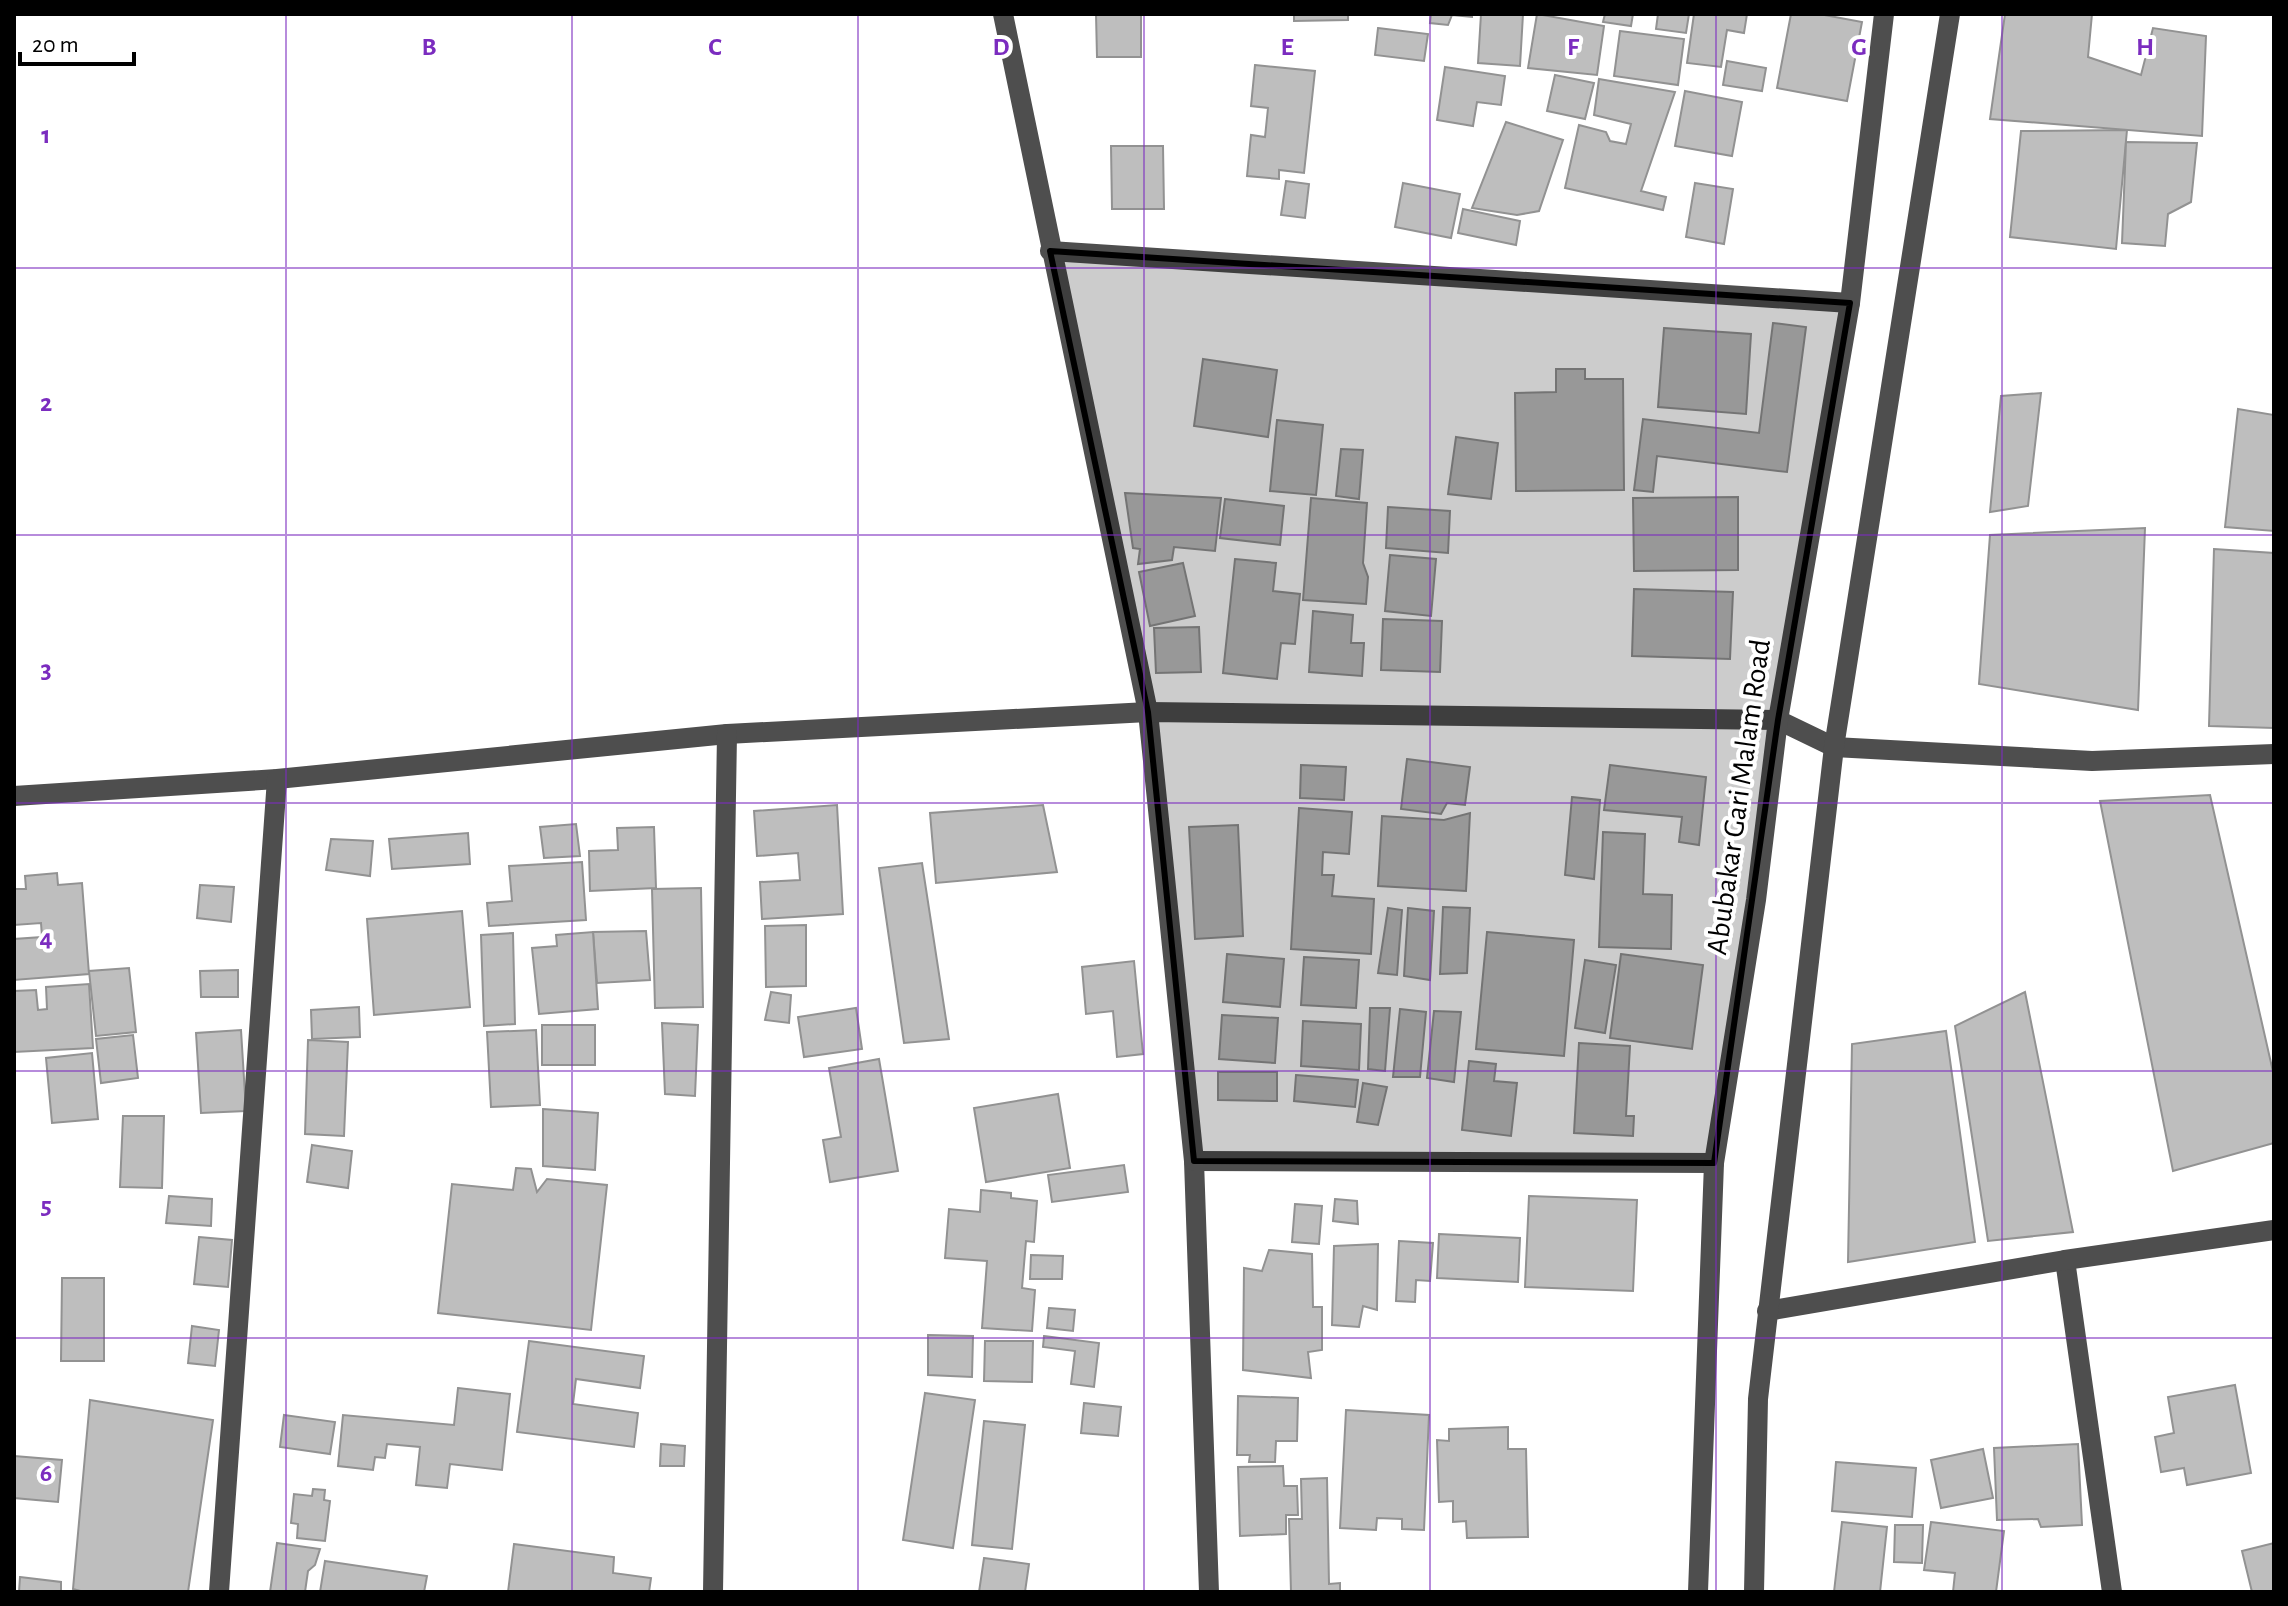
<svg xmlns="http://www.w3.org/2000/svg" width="2288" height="1606" font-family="'Alegreya Sans',sans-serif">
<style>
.building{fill:#bebebe;stroke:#929292;stroke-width:2}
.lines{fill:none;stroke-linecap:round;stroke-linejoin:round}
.minor{stroke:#4e4e4e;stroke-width:20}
.marked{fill:#000;fill-opacity:0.2;stroke:#000;stroke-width:6;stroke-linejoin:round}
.grid{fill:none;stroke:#7b2cbf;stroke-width:2;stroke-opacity:0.55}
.labels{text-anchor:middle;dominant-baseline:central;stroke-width:8;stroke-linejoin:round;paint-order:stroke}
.street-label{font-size:30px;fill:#000;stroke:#fff}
.grid-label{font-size:26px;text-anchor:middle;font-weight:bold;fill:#7b2cbf;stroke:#fff;stroke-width:8;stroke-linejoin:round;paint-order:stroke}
</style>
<rect width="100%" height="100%" fill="#fff"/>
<g class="building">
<polygon points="1096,14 1141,14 1141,57 1097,57"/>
<polygon points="1294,14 1348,14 1348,20 1294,21"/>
<polygon points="1431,14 1472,14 1472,17 1452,15 1448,25 1430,23"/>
<polygon points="1481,14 1523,14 1520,66 1478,63"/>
<polygon points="1537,14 1604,26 1597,75 1528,68"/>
<polygon points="1605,14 1633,14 1631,26 1603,22"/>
<polygon points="1658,14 1689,14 1686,33 1656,29"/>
<polygon points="1694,14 1747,14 1744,33 1727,30 1721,67 1687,63"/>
<polygon points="1791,14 1819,14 1862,22 1847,101 1777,88"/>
<polygon points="2005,14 2092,14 2088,57 2141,75 2153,28 2206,36 2202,136 1990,119"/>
<polygon points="1378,28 1428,34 1424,61 1375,55"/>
<polygon points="1620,31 1684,39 1678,85 1614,76"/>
<polygon points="1727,61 1766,68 1762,91 1723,85"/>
<polygon points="1255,65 1315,71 1304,173 1279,170 1279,179 1247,176 1251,135 1265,137 1268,108 1251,106"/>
<polygon points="1445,67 1505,76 1501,105 1477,102 1473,126 1437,120"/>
<polygon points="1555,75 1594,83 1585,119 1547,111"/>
<polygon points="1599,79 1675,92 1641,191 1666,197 1663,210 1565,188 1579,125 1606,132 1610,141 1626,144 1631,124 1594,115"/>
<polygon points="1685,91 1742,102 1732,156 1675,146"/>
<polygon points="1506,122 1563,140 1539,211 1517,215 1472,208"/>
<polygon points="2127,130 2116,249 2010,237 2021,131"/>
<polygon points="2126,142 2197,143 2191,202 2168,214 2165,246 2122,243"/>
<polygon points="1111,146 1163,146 1164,209 1112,209"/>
<polygon points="1286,181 1309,184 1305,218 1281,215"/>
<polygon points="1403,183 1460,194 1451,238 1395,227"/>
<polygon points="1695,183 1733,189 1724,244 1686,237"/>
<polygon points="1463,209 1520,221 1516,245 1458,233"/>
<polygon points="1773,323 1806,327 1787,472 1657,456 1653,492 1634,490 1643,419 1759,433"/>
<polygon points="1664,328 1751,334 1746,414 1658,407"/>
<polygon points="1203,359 1277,370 1268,437 1194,426"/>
<polygon points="1556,369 1585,369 1585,379 1623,379 1624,490 1516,491 1515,393 1556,392"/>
<polygon points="2041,393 2028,506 1990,512 2001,396"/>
<polygon points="2238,409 2274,415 2274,531 2225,527"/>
<polygon points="1277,420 1323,425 1316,495 1270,491"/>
<polygon points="1456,437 1498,443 1491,499 1448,494"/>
<polygon points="1341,449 1363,450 1359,499 1336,496"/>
<polygon points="1125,493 1221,498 1215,551 1174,547 1172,560 1138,564 1140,549 1133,548"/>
<polygon points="1738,497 1738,570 1634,571 1633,498"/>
<polygon points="1311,498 1367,503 1363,563 1368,577 1366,604 1303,600"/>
<polygon points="1225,499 1284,506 1280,545 1220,538"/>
<polygon points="1388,507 1450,511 1448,553 1386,548"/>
<polygon points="2145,528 2138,710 1979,684 1990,535"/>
<polygon points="2214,549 2274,553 2274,728 2209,726"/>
<polygon points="1390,555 1436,559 1431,616 1385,611"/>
<polygon points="1235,559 1276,563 1273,591 1300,594 1295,644 1281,643 1277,679 1223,673"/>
<polygon points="1183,563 1195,616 1150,626 1139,572"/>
<polygon points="1634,589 1733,592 1730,659 1632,656"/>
<polygon points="1313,611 1353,615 1351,643 1364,643 1362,676 1309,672"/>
<polygon points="1383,619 1442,621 1440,672 1381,670"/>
<polygon points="1199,627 1201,672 1156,673 1154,628"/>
<polygon points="1407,759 1470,767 1465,805 1447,803 1441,814 1401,809"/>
<polygon points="1301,765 1346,767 1344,800 1300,798"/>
<polygon points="1610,765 1706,777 1699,845 1679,842 1682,817 1604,810"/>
<polygon points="2210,795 2274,1076 2274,1143 2173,1171 2100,801"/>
<polygon points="1572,797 1600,800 1594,879 1565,875"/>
<polygon points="837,805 843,914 762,919 760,882 800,880 798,853 757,856 754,811"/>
<polygon points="1043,805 1057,872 936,883 930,813"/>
<polygon points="1299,808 1352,812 1349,854 1323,852 1322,875 1334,875 1332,896 1374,899 1371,954 1291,949"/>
<polygon points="1470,813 1466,891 1378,886 1382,816 1444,820"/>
<polygon points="576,824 580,856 544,858 540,827"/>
<polygon points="1238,825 1243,936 1195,939 1189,827"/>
<polygon points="654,827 656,888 590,891 589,851 618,850 617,828"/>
<polygon points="1603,832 1645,834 1643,894 1672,895 1671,949 1599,947"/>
<polygon points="468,833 470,864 392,869 389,839"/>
<polygon points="331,839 373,841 370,876 326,870"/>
<polygon points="582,862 586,920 489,926 487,903 512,901 509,866"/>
<polygon points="922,863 949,1039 904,1043 879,868"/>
<polygon points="57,873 58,885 82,883 89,974 14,980 14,939 42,937 41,923 14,925 14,889 26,889 25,876"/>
<polygon points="200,885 234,887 231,922 197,918"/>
<polygon points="701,888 703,1007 655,1008 652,889"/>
<polygon points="1443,907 1470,908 1467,973 1440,974"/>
<polygon points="1388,908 1402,910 1397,975 1378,973"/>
<polygon points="1408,908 1434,911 1430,980 1404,976"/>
<polygon points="462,911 470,1007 374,1015 367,919"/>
<polygon points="806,925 806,986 766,987 765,926"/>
<polygon points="646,931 650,980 597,983 593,932"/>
<polygon points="593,932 598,1009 539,1014 532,948 557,946 556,935"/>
<polygon points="1487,932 1574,940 1564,1056 1476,1049"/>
<polygon points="513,933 515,1024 484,1026 481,935"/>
<polygon points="1227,954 1284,959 1280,1007 1223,1002"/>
<polygon points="1621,954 1703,965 1692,1049 1610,1038"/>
<polygon points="1304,957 1359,960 1356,1008 1301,1005"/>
<polygon points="1585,960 1616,965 1605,1033 1575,1028"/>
<polygon points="1134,961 1143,1054 1117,1057 1113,1011 1086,1014 1082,967"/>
<polygon points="129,968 136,1032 96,1036 89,971"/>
<polygon points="238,970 238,997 201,997 200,971"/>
<polygon points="89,984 93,1048 14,1052 14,991 36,990 38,1010 47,1009 46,987"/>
<polygon points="771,992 791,995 789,1023 765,1020"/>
<polygon points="2025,992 2073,1232 1988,1241 1955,1026"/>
<polygon points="359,1007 360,1037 312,1039 311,1010"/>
<polygon points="856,1008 862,1049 804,1057 798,1017"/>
<polygon points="1370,1008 1390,1008 1385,1071 1368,1069"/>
<polygon points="1400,1009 1426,1012 1420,1077 1393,1077"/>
<polygon points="1434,1011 1461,1012 1454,1082 1427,1078"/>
<polygon points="1222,1015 1278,1018 1275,1063 1219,1059"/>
<polygon points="1303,1021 1361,1024 1359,1070 1301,1066"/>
<polygon points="662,1023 698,1025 695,1096 665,1094"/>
<rect x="542" y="1025" width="53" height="40"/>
<polygon points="241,1030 246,1111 201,1113 196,1033"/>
<polygon points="536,1030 540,1105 491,1107 487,1032"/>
<polygon points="1946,1031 1975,1242 1848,1262 1852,1044"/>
<polygon points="133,1035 138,1078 101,1083 96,1039"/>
<polygon points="308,1040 348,1042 344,1136 305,1134"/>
<polygon points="1579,1043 1630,1046 1626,1116 1634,1116 1633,1136 1574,1133"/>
<polygon points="92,1053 98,1119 52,1123 46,1058"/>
<polygon points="879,1059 898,1171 830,1182 823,1140 841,1137 829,1068"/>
<polygon points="1469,1061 1496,1064 1494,1081 1517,1083 1511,1136 1462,1130"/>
<polygon points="1218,1072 1277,1072 1277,1101 1218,1100"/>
<polygon points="1296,1075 1358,1080 1355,1107 1294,1101"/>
<polygon points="1363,1083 1387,1087 1378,1125 1357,1122"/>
<polygon points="1058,1094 1070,1168 986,1182 974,1108"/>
<polygon points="543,1109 598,1113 595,1170 543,1166"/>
<polygon points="123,1116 164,1116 162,1188 120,1187"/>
<polygon points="312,1145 352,1151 348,1188 307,1182"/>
<polygon points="1124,1165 1128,1192 1052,1202 1048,1175"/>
<polygon points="516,1168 531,1169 537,1192 547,1179 607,1185 591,1330 438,1313 452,1184 513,1190"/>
<polygon points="981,1190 1011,1193 1011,1198 1037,1201 1034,1242 1026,1241 1022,1288 1035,1290 1032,1331 982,1328 987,1261 945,1258 949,1209 980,1212"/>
<polygon points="169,1196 212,1199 211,1226 166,1223"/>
<polygon points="1529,1196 1637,1200 1633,1291 1525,1287"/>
<polygon points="1335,1199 1357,1201 1358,1224 1333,1221"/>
<polygon points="1295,1204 1322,1206 1319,1244 1292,1242"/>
<polygon points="1439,1234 1520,1238 1518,1282 1437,1278"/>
<polygon points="199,1237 232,1240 228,1287 194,1284"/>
<polygon points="1399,1241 1433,1243 1430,1281 1416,1280 1415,1302 1396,1301"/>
<polygon points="1378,1244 1377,1310 1363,1306 1359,1327 1332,1325 1334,1246"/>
<polygon points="1269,1250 1312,1254 1313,1307 1322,1307 1322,1350 1308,1352 1311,1378 1243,1370 1244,1268 1262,1271"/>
<polygon points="1031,1255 1063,1256 1062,1279 1030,1279"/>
<polygon points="62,1278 104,1278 104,1361 61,1361"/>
<polygon points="1049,1308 1075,1310 1073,1331 1047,1328"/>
<polygon points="192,1326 219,1330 215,1366 188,1363"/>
<polygon points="928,1335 973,1336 972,1377 928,1375"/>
<polygon points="1044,1336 1099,1343 1094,1387 1071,1384 1075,1351 1043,1347"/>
<polygon points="529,1341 644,1356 640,1388 576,1379 573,1404 638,1413 634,1447 517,1432"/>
<polygon points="985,1341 1033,1341 1032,1382 984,1381"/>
<polygon points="2235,1385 2251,1473 2187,1485 2184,1468 2161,1472 2155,1437 2174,1433 2168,1397"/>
<polygon points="458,1388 510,1394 502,1470 450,1464 447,1488 416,1485 420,1447 387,1444 385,1458 375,1457 373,1470 338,1466 343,1415 454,1425"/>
<polygon points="925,1393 975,1400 953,1548 903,1540"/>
<polygon points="1238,1396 1298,1398 1297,1441 1276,1441 1275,1462 1249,1462 1250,1455 1237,1455"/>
<polygon points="90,1400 213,1420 188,1592 84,1592 73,1589"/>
<polygon points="1084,1403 1121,1407 1118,1436 1081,1433"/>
<polygon points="1346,1410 1429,1415 1424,1530 1402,1529 1402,1519 1377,1518 1376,1530 1340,1528"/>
<polygon points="284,1415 335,1422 330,1454 280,1447"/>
<polygon points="984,1421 1025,1425 1012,1549 972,1545"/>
<polygon points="1508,1427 1508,1449 1526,1449 1528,1537 1467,1538 1466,1521 1453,1522 1453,1501 1439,1502 1437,1440 1449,1441 1449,1429"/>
<polygon points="661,1444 685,1446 684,1466 660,1466"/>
<polygon points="2078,1444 2082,1525 2041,1527 2038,1519 1997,1520 1994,1448"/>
<polygon points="1983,1449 1993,1498 1941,1508 1931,1460"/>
<polygon points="14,1456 62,1460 58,1502 14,1498"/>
<polygon points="1836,1462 1916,1468 1912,1517 1832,1511"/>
<polygon points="1283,1466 1284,1486 1297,1486 1298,1515 1286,1515 1286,1534 1240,1536 1238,1467"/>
<polygon points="1327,1478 1329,1584 1340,1583 1340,1592 1291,1592 1289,1519 1302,1519 1301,1479"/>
<polygon points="313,1489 325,1490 324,1500 330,1501 325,1541 297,1538 298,1524 291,1523 294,1494 312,1496"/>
<polygon points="1842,1522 1887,1527 1880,1592 1834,1592"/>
<polygon points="1931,1522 2004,1531 1996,1592 1953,1592 1955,1573 1924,1570"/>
<polygon points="1895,1525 1923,1525 1922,1563 1894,1562"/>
<polygon points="277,1543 320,1549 315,1565 308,1571 305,1592 270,1592"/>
<polygon points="2274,1543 2274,1591 2252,1592 2242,1551"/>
<polygon points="514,1544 614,1557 613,1573 651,1578 649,1592 508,1592"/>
<polygon points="984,1558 1029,1564 1025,1592 979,1592"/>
<polygon points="325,1561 427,1576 424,1592 320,1592"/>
<polygon points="20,1577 61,1582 61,1592 19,1592"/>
</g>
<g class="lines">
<g class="minor">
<polyline points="1003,14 1148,712 1194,1161 1209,1592"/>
<polyline points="1050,251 1850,303"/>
<polyline points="14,796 277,779 727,734 1148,712 1778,720 1834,747 2092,761 2274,754"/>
<polyline points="1194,1161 1714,1163"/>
<polyline points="2065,1260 2112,1592"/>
<polyline points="1767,1311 2065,1260 2274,1230"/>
<polyline points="219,1592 277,779"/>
<polyline points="713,1592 727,734"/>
<polyline points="1698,1592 1714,1163 1756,900 1778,720 1850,303 1884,14"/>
<polyline points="1754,1592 1758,1399 1834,747 1950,14"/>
</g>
</g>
<path class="marked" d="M1050 251 1850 303 1778 720 1714 1163 1194 1161 1148 712Z"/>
<path class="grid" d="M286 14V1592M572 14V1592M858 14V1592M1144 14V1592M1430 14V1592M1716 14V1592M2002 14V1592M14 268H2274M14 535H2274M14 803H2274M14 1071H2274M14 1338H2274"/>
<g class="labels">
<g class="street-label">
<text transform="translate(1739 797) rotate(-82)">Abubakar Gari Malam Road</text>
</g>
</g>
<g class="grid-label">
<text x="429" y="55">B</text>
<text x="715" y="55">C</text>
<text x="1001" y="55">D</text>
<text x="1287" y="55">E</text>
<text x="1573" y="55">F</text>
<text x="1859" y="55">G</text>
<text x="2145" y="55">H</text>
<text x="46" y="143">1</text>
<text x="46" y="411">2</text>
<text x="46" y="678">3</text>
<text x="46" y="946">4</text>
<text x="46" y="1214">5</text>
<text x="46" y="1481">6</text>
</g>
<rect width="2288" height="1606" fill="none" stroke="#000000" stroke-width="32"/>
<path d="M20 52v12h114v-12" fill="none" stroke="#000000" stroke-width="4"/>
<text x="32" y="52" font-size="24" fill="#000000" stroke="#ffffff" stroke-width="6" paint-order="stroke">20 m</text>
</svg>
